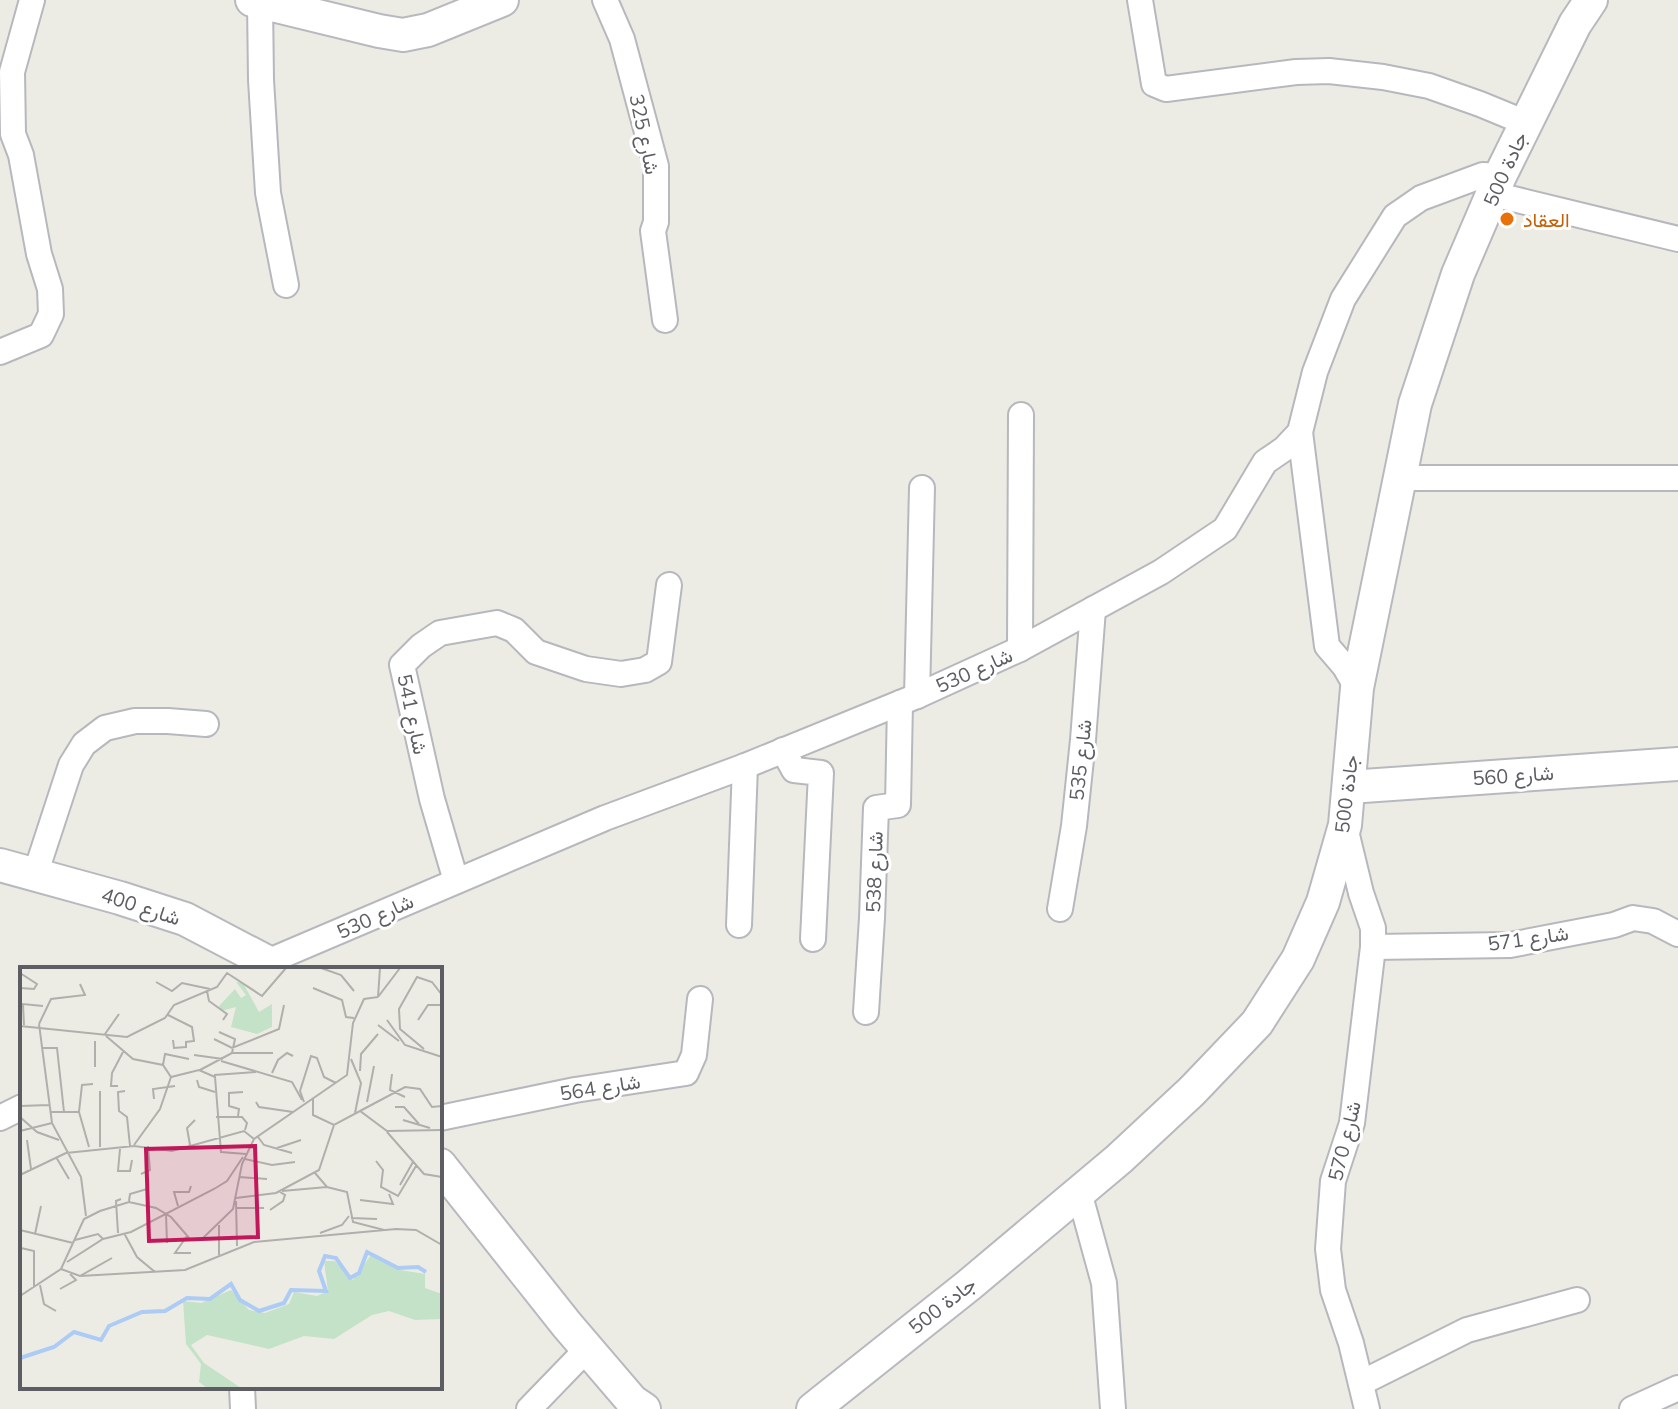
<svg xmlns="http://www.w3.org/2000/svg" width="1678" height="1409" font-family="Mulish,Vazirmatn,sans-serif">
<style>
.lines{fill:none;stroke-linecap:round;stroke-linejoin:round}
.minor-casing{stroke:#b7b8bd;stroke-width:28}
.secondary-casing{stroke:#b8b9bf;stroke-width:36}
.minor{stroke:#fff;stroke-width:24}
.secondary{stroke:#fff;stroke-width:32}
.food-dot{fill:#e8710a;stroke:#fff;stroke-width:3}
.labels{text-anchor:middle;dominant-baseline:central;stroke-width:6;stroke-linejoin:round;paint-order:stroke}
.street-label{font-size:20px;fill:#5c5e63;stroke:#fff}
.food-label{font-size:20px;fill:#c56008;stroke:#fff;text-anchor:start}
.inset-river{fill:none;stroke:#accbf5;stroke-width:4}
.inset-road{fill:none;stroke:#afafac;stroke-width:2}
.view{fill:#c2185b;fill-opacity:0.15;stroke:#c2185b;stroke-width:4}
.inset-edge{fill:none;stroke:#5c5e63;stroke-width:4}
</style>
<rect width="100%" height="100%" fill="#edece4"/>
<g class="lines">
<defs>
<g id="minor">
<polyline points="605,0 622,39 656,166 656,222 653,231 665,320"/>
<polyline points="1140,0 1154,84 1166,89 1296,72 1329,71 1383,77 1429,86 1480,104 1526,123"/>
<polyline points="260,2 261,80 268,193 286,285"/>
<polyline points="1493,194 1678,239"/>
<polyline points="0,352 41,335 51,314 50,289 39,254 21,155 13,134 12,72 32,0"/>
<polyline points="1300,432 1327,646 1345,667 1357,688"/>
<polyline points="1401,478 1678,478"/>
<polyline points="1020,649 1021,415"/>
<polyline points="917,696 922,488"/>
<polyline points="783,750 794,770 821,773 813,939"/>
<polyline points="1346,831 1361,893 1373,928 1373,947 1352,1123 1333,1181 1328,1249 1333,1290 1351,1343 1367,1409"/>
<polyline points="35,875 71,765 84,744 105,728 135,721 168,721 206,724"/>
<polyline points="456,881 432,799 402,665 421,646 440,633 497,623 514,630 536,652 586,669 621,674 645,670 659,662 669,585"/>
<polyline points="1060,909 1074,826 1083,740 1093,609"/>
<polyline points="739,925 745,766"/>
<polyline points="1373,947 1510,945 1614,925 1633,918 1653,921 1678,934"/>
<polyline points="257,969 267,962 605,818 745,766 917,696 1020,649 1161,572 1225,529 1265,462 1284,449 1300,432 1315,372 1343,299 1395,216 1421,198 1483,175 1500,176"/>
<polyline points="866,1012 872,918 876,808 898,805 900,703"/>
<polyline points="0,1118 22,1107"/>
<polyline points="440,1118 575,1090 686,1073 694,1055 700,999"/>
<polyline points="1079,1192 1104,1283 1113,1409"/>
<polyline points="1361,1383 1467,1330 1577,1300"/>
<polyline points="242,1387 243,1409"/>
<polyline points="529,1409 587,1349"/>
<polyline points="1632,1409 1678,1388"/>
</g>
<g id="secondary">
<polyline points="252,0 379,31 403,35 428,30 502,0"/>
<polyline points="1349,787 1678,764"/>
<polyline points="0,865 120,898 185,919 267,962 274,969"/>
<polyline points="440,1165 567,1325 632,1401 644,1409"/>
<polyline points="813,1409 969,1285 1119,1159 1192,1091 1257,1023 1298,959 1323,902 1345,825 1357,688 1415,404 1458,274 1500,176 1575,24 1591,0"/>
</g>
</defs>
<use href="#minor" class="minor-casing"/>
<use href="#secondary" class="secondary-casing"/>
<use href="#minor" class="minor"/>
<use href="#secondary" class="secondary"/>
</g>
<circle class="food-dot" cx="1507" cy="219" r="8"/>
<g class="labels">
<g class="street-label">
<text transform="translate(645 134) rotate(78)">شارع 325</text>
<text transform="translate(1505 169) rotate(-66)">جادة 500</text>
<text transform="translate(974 670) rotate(-24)">شارع 530</text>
<text transform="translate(413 714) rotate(78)">شارع 541</text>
<text transform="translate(1080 760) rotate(-84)">شارع 535</text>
<text transform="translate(1513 775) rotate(-4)">شارع 560</text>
<text transform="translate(1346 794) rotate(-83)">جادة 500</text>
<text transform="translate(874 872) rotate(-88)">شارع 538</text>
<text transform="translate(141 906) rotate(18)">شارع 400</text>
<text transform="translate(375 916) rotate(-24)">شارع 530</text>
<text transform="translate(1528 938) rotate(-8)">شارع 571</text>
<text transform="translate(600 1087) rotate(-9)">شارع 564</text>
<text transform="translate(1344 1141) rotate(-76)">شارع 570</text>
<text transform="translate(942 1305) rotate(-38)">جادة 500</text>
</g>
<g class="food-label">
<text x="1523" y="219">العقاد</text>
</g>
</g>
<g transform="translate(20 967)">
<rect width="422" height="422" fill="#edece4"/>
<path d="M216 15 223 16 239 45 252 37V60L237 67 211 60 216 40 201 44 199 39 215 22 221 31 226 28ZM351 288 380 303 405 307V321L422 327V352L395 353 369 344 352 348 314 372 284 369 249 382 187 368 171 378 184 396 221 421H187L179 415 181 397 166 377 163 334 181 336 211 323 229 343 245 346 269 337 274 325 297 329 308 324 304 294H315L333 313Z" fill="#c4e2c8"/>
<path class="inset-river" d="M0 391 34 380 54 365 81 373 89 359 122 345 145 344 167 331 190 332 211 317 220 333 239 344 264 336 271 323 306 324 299 304 305 289 316 291 330 311 339 306 347 285 378 301 398 300 406 305"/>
<path class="inset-road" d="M301 1 321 8 334 24M0 6 17 17 14 22 0 21M136 15 152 24 162 16 190 22M293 21 322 33 326 50 334 51M187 24 189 34 207 47 203 53M358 30 380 1M358 30 360 1M148 48 172 60 174 74 166 75V80L154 81 153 73M367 53 385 78 422 90M398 53 408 38H422M19 57 31 32 65 28 60 17M19 57 32 156 61 210 66 249M4 58 3 37 23 39M358 58 379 74M0 59 107 70 145 51 154 38 197 20 207 6 242 29 266 1M85 67 99 47M86 69 113 92 143 98 151 110 179 103 195 110 201 185 226 187M194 72 212 81 259 62 264 38M75 74V100M23 81H37L44 145M404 82 380 62 379 42 397 10 412 15 422 28M212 86H253M174 88 203 92M331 92 341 116 335 146M201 94 272 115 282 133M143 98 145 87 169 92M180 103 212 86 215 72 199 65M340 104 341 87 358 67M252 106 258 93 267 86 273 89M372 107 370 123 385 130M194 108 236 105M177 113 179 120 195 125M98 119H91L92 106 104 83M80 124V180M105 124 98 125 99 144 107 150 110 179M293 131V148L314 158 340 144 367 164 422 163M134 132 133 122 155 119M236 135 239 140 273 145M284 135 280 124 291 89 297 91 304 110 316 116M347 135 354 99M0 139 29 138M375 140H384L399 157M340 144 385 120 400 122 412 140 422 139M30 145H59M218 149 219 142 209 139V126L223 125M0 150 17 165 39 173M196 150H222L227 156 225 163M383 153 410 161M0 164 32 156M367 165 404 207 422 210M238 170 244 178 272 186M7 173 11 202M114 178 140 142 151 110M170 178 167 161 175 153M69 180 59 145 62 118 73 117M257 181 281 173M100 182 98 204H110L112 193M46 186 114 179 152 184 224 164 234 172M36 190 49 212M225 192 252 198 275 195M356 194 363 203 361 220 378 229 396 199M295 206 307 220 327 225 333 255 364 263M121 207 130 203 128 179M0 208 46 186M219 210 247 212M380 218 393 195M262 224 307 220M216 231 256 226 299 203 314 158M340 233 373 237 369 227M109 234 110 227 127 222M216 234 217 279M158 239 154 225H169L171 219M217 241H244M250 243 263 234 265 228 260 225M146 247 147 276M331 251 357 252M0 263 53 276M98 266 96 234 101 232M104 266 117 290 135 305M300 266 322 258 329 249M15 267 21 239M167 269 155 286H171M55 273 78 267 83 272M1 281 14 284V321M199 288V258M47 295 83 272 111 265 194 222 207 214 223 190M41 302 60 309 165 303 234 275 376 262 396 263 422 278M60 309 92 291M20 318 24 337 36 344M40 322 56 313 50 307M0 329 41 302 64 252 80 244 109 235 136 241 151 250 170 272H182L213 242 222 197 234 172 327 108 333 56 344 32 358 30"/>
<path class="view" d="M235 179 238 270 129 274 126 182Z"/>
<rect width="422" height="422" class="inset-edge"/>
</g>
</svg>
